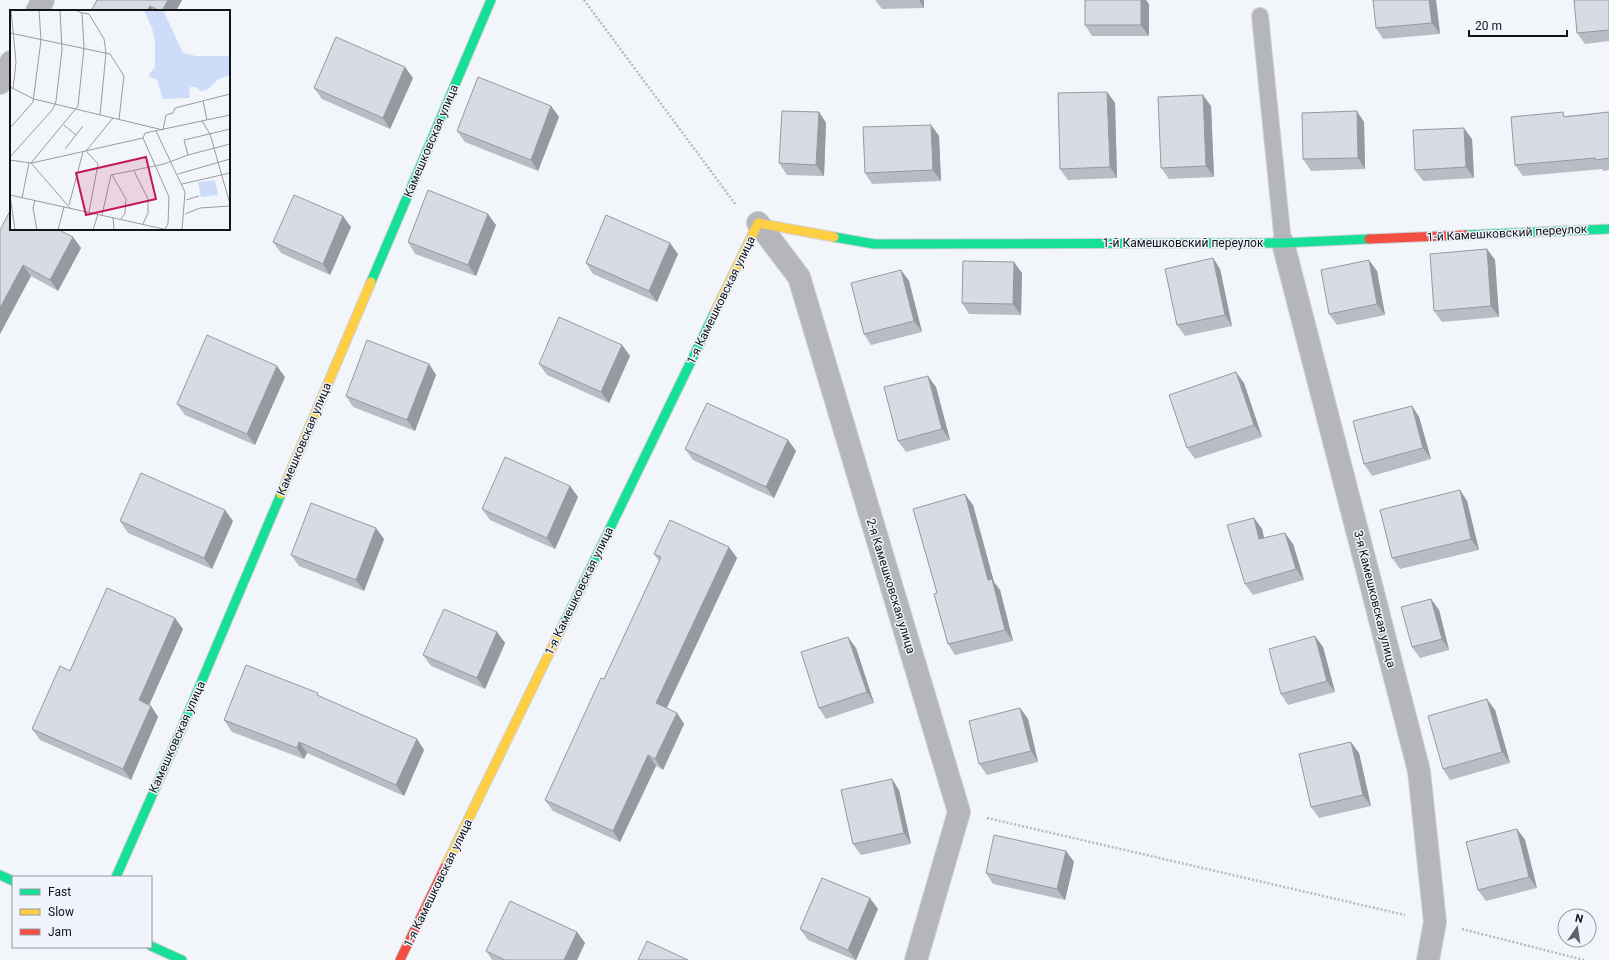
<svg xmlns="http://www.w3.org/2000/svg" width="1609" height="960" font-family="Roboto,sans-serif">
<style>
.lines{fill:none;stroke-linecap:round;stroke-linejoin:round}
.lane-casing{stroke:#cfd1d5;stroke-width:18}
.street-casing{stroke:#cfd1d5;stroke-width:24}
.fast-casing{stroke:#cfd1d5;stroke-width:11}
.slow-casing{stroke:#cfd1d5;stroke-width:11}
.jam-casing{stroke:#cfd1d5;stroke-width:11}
.path{stroke:#b8babe;stroke-width:2.5;stroke-dasharray:2 2;stroke-linecap:butt}
.lane{stroke:#b5b6b9;stroke-width:16}
.street{stroke:#b5b6b9;stroke-width:22}
.fast{stroke:#16e098;stroke-width:9}
.slow{stroke:#ffcf43;stroke-width:9}
.jam{stroke:#f24e42;stroke-width:9}
.wall{fill:#b8bcc4}
.shaded-wall{fill:#9699a0}
.building{fill:#d6dbe4;stroke:#9699a0}
.labels{text-anchor:middle;dominant-baseline:central;stroke-width:3;stroke-linejoin:round;paint-order:stroke}
.street-label{font-size:12px;fill:#121417;stroke:#eff4fd}
.inset-road{fill:none;stroke:#989b9f;stroke-width:1}
.view{fill:#c2185b;fill-opacity:0.15;stroke:#c2185b;stroke-width:2}
.inset-edge{fill:none;stroke:#121417;stroke-width:2}
</style>
<rect width="100%" height="100%" fill="#f2f5fa"/>
<g class="lines">
<defs>
<polyline id="lane" points="1260,16 1283,243"/>
<g id="street">
<polyline points="37,11 43,0"/>
<polyline points="0,83 11,62"/>
<polyline points="758,223 799,277 959,812 916,960"/>
<polyline points="1283,243 1419,771 1435,922 1428,960"/>
</g>
<g id="fast">
<polyline points="1466,235 1609,229"/>
<polyline points="834,237 874,244 1283,243 1369,239"/>
<polyline points="371,282 491,0"/>
<polyline points="564,623 715,312"/>
<polyline points="0,875 13,881"/>
<polyline points="116,877 181,730 281,494"/>
<polyline points="151,946 182,960"/>
</g>
<g id="slow">
<polyline points="715,312 758,223 834,237"/>
<polyline points="281,494 371,282"/>
<polyline points="445,867 564,623"/>
</g>
<g id="jam">
<polyline points="1369,239 1466,235"/>
<polyline points="400,960 445,867"/>
</g>
</defs>
<use href="#lane" class="lane-casing"/>
<use href="#street" class="street-casing"/>
<use href="#fast" class="fast-casing"/>
<use href="#slow" class="slow-casing"/>
<use href="#jam" class="jam-casing"/>
<g class="path">
<polyline points="584,0 736,205"/>
<polyline points="987,818 1405,915"/>
<polyline points="1462,929 1584,960"/>
</g>
<use href="#lane" class="lane"/>
<use href="#street" class="street"/>
<use href="#fast" class="fast"/>
<use href="#slow" class="slow"/>
<use href="#jam" class="jam"/>
</g>
<g class="wall">
<polygon points="97,0 182,0 176,11 91,11"/>
<polygon points="875,0 924,0 924,8 882,9"/>
<polygon points="1373,0 1436,0 1440,34 1383,39 1376,28"/>
<polygon points="1609,0 1609,41 1585,44 1577,33"/>
<polygon points="1149,4 1149,36 1092,36 1085,25"/>
<polygon points="413,78 390,129 322,99 314,88"/>
<polygon points="1107,92 1115,103 1117,178 1068,180 1060,169"/>
<polygon points="551,106 559,117 538,171 465,142 457,131"/>
<polygon points="1211,106 1214,177 1169,179 1161,168"/>
<polygon points="819,112 826,123 824,176 787,175 779,163"/>
<polygon points="1609,112 1609,170 1603,171 1602,169 1523,176 1515,165 1566,116"/>
<polygon points="1364,122 1365,169 1311,171 1303,159"/>
<polygon points="931,125 939,136 941,181 872,184 865,173"/>
<polygon points="1472,139 1474,178 1423,181 1415,170"/>
<polygon points="496,225 476,276 415,254 408,242"/>
<polygon points="351,227 330,275 281,253 273,242"/>
<polygon points="0,230 73,237 81,248 58,291 31,276 0,334"/>
<polygon points="1487,249 1495,260 1499,317 1442,322 1434,311"/>
<polygon points="678,254 657,302 593,274 586,263"/>
<polygon points="1213,258 1220,269 1232,326 1185,336 1177,325"/>
<polygon points="901,270 909,281 922,332 871,345 864,334"/>
<polygon points="1377,271 1385,315 1337,325 1329,314"/>
<polygon points="1022,273 1021,315 969,314 962,303"/>
<polygon points="622,345 630,356 609,403 547,375 539,364"/>
<polygon points="429,364 436,375 415,431 353,407 346,396"/>
<polygon points="285,377 255,445 185,415 177,404"/>
<polygon points="1244,383 1262,437 1195,459 1187,448"/>
<polygon points="936,387 950,440 906,452 898,441"/>
<polygon points="1412,406 1419,417 1431,459 1372,476 1364,464"/>
<polygon points="788,440 796,451 774,498 693,460 685,449"/>
<polygon points="570,486 578,497 555,549 490,520 482,509"/>
<polygon points="1460,490 1467,501 1479,550 1400,569 1392,558"/>
<polygon points="973,505 994,582 1000,590 1013,641 955,655 948,644 937,593"/>
<polygon points="1254,518 1262,529 1264,538 1293,544 1304,580 1253,595 1245,584"/>
<polygon points="120,521 233,521 212,569 128,533"/>
<polygon points="384,539 364,591 299,566 291,555"/>
<polygon points="729,547 737,558 666,708 677,713 684,724 663,770 656,766 620,842 553,811 545,800 604,679 659,561 654,554"/>
<polygon points="1431,599 1439,610 1449,650 1420,658 1412,647"/>
<polygon points="183,629 149,705 151,706 158,717 131,780 40,740 32,729 70,671"/>
<polygon points="497,632 505,643 485,689 431,666 423,655"/>
<polygon points="1323,647 1335,692 1288,705 1281,694"/>
<polygon points="856,648 874,703 826,719 819,708"/>
<polygon points="321,697 417,739 424,750 404,796 307,753 304,759 232,732 224,720"/>
<polygon points="1020,708 1028,719 1038,762 987,775 979,764"/>
<polygon points="1495,710 1510,763 1450,780 1443,769"/>
<polygon points="1359,753 1371,806 1319,818 1311,807"/>
<polygon points="899,790 911,844 861,855 853,844"/>
<polygon points="1517,829 1525,840 1537,888 1486,901 1478,890"/>
<polygon points="1066,851 1074,862 1065,900 993,884 986,873"/>
<polygon points="878,909 856,960 855,960 808,940 800,929"/>
<polygon points="577,932 585,943 577,960 492,960 486,951"/>
</g>
<g class="shaded-wall">
<polygon points="168,0 182,0 176,11 162,11"/>
<polygon points="919,0 924,0 924,8"/>
<polygon points="1141,0 1146,0 1149,4 1149,36 1141,25"/>
<polygon points="1429,0 1436,0 1440,34 1432,23"/>
<polygon points="150,6 154,11 147,11"/>
<polygon points="405,67 413,78 390,129 383,118"/>
<polygon points="1107,92 1115,103 1117,178 1110,167"/>
<polygon points="1203,95 1211,106 1214,177 1206,166"/>
<polygon points="551,106 559,117 538,171 531,160"/>
<polygon points="1357,111 1364,122 1365,169 1358,158"/>
<polygon points="819,112 826,123 824,176 816,165"/>
<polygon points="931,125 939,136 941,181 933,170"/>
<polygon points="1464,128 1472,139 1474,178 1466,167"/>
<polygon points="488,214 496,225 476,276 468,265"/>
<polygon points="343,216 351,227 330,275 323,264"/>
<polygon points="73,237 81,248 58,291 50,280"/>
<polygon points="670,243 678,254 657,302 649,291"/>
<polygon points="1487,249 1495,260 1499,317 1491,306"/>
<polygon points="1213,258 1220,269 1232,326 1225,315"/>
<polygon points="1369,260 1377,271 1385,315 1377,304"/>
<polygon points="1014,262 1022,273 1021,315 1013,304"/>
<polygon points="23,265 31,276 0,334 0,308"/>
<polygon points="901,270 909,281 922,332 914,321"/>
<polygon points="622,345 630,356 609,403 601,392"/>
<polygon points="429,364 436,375 415,431 407,420"/>
<polygon points="277,366 285,377 255,445 247,434"/>
<polygon points="1236,372 1244,383 1262,437 1254,425"/>
<polygon points="928,376 936,387 950,440 942,429"/>
<polygon points="1412,406 1419,417 1431,459 1423,448"/>
<polygon points="788,440 796,451 774,498 766,487"/>
<polygon points="570,486 578,497 555,549 547,538"/>
<polygon points="1460,490 1467,501 1479,550 1471,539"/>
<polygon points="965,494 973,505 994,582 1000,590 1013,641 1005,630 988,580"/>
<polygon points="225,510 233,521 212,569 204,558"/>
<polygon points="1254,518 1262,529 1267,550 1259,539"/>
<polygon points="376,528 384,539 364,591 356,580"/>
<polygon points="1285,533 1293,544 1304,580 1296,569"/>
<polygon points="729,547 737,558 664,714 656,703"/>
<polygon points="1431,599 1439,610 1449,650 1442,639"/>
<polygon points="175,618 183,629 146,712 139,700"/>
<polygon points="497,632 505,643 485,689 477,678"/>
<polygon points="1315,636 1323,647 1335,692 1327,681"/>
<polygon points="848,637 856,648 874,703 867,692"/>
<polygon points="1487,699 1495,710 1510,763 1502,752"/>
<polygon points="151,706 158,717 131,780 123,769"/>
<polygon points="1020,708 1028,719 1038,762 1031,751"/>
<polygon points="677,713 684,724 663,770 655,759"/>
<polygon points="417,739 424,750 404,796 396,785"/>
<polygon points="299,742 307,753 304,759 297,748"/>
<polygon points="1351,742 1359,753 1371,806 1363,795"/>
<polygon points="648,755 656,766 620,842 613,831"/>
<polygon points="892,779 899,790 911,844 904,833"/>
<polygon points="1517,829 1525,840 1537,888 1529,877"/>
<polygon points="1066,851 1074,862 1065,900 1057,889"/>
<polygon points="870,898 878,909 856,960 848,950"/>
<polygon points="577,932 585,943 577,960 564,960"/>
</g>
<g class="building">
<polygon points="97,0 168,0 162,11 160,11 150,6 147,11 91,11"/>
<rect x="1085" y="0" width="56" height="25"/>
<polygon points="1373,0 1429,0 1432,23 1376,28"/>
<polygon points="1574,0 1609,0 1609,30 1577,33"/>
<polygon points="336,37 405,67 383,118 314,88"/>
<polygon points="478,77 551,106 531,160 457,131"/>
<polygon points="1107,92 1110,167 1060,169 1058,93"/>
<polygon points="1203,95 1206,166 1161,168 1158,97"/>
<polygon points="782,111 819,112 816,165 779,163"/>
<polygon points="1357,111 1358,158 1303,159 1302,113"/>
<polygon points="1563,112 1564,117 1609,112 1609,158 1595,160 1595,158 1515,165 1511,117"/>
<polygon points="931,125 933,170 865,173 863,127"/>
<polygon points="1464,128 1466,167 1415,170 1413,130"/>
<polygon points="428,190 488,214 468,265 408,242"/>
<polygon points="294,195 343,216 323,264 273,242"/>
<polygon points="11,209 11,229 57,229 73,237 50,280 23,265 0,308 0,230"/>
<polygon points="606,215 670,243 649,291 586,263"/>
<polygon points="1487,249 1491,306 1434,311 1430,254"/>
<polygon points="1213,258 1225,315 1177,325 1165,269"/>
<polygon points="1369,260 1377,304 1329,314 1321,270"/>
<polygon points="963,261 1014,262 1013,304 962,303"/>
<polygon points="901,270 914,321 864,334 851,283"/>
<polygon points="559,317 622,345 601,392 539,364"/>
<polygon points="207,335 277,366 247,434 177,404"/>
<polygon points="367,340 429,364 407,420 346,396"/>
<polygon points="1236,372 1254,425 1187,448 1169,395"/>
<polygon points="928,376 942,429 898,441 884,387"/>
<polygon points="707,403 788,440 766,487 685,449"/>
<polygon points="1412,406 1423,448 1364,464 1353,421"/>
<polygon points="505,457 570,486 547,538 482,509"/>
<polygon points="141,473 225,510 204,558 120,521"/>
<polygon points="1460,490 1471,539 1392,558 1380,510"/>
<polygon points="965,494 988,580 992,579 1005,630 948,644 934,594 937,593 913,509"/>
<polygon points="311,503 376,528 356,580 291,555"/>
<polygon points="1254,518 1259,539 1285,533 1296,569 1245,584 1227,525"/>
<polygon points="670,520 729,547 656,703 677,713 655,759 648,755 613,831 545,800 601,678 604,679 661,557 654,554"/>
<polygon points="107,588 175,618 139,700 151,706 123,769 32,729 60,666 70,671"/>
<polygon points="1431,599 1442,639 1412,647 1401,607"/>
<polygon points="444,609 497,632 477,678 423,655"/>
<polygon points="1315,636 1327,681 1281,694 1269,649"/>
<polygon points="848,637 867,692 819,708 801,652"/>
<polygon points="246,665 318,693 317,695 417,739 396,785 299,742 297,748 224,720"/>
<polygon points="1487,699 1502,752 1443,769 1428,716"/>
<polygon points="1020,708 1031,751 979,764 969,721"/>
<polygon points="1351,742 1363,795 1311,807 1299,754"/>
<polygon points="892,779 904,833 853,844 841,790"/>
<polygon points="1517,829 1529,877 1478,890 1466,842"/>
<polygon points="994,835 1066,851 1057,889 986,873"/>
<polygon points="822,878 870,898 848,950 800,929"/>
<polygon points="510,901 577,932 564,960 505,960 486,951"/>
<polygon points="647,941 688,960 638,960"/>
</g>
<g class="labels">
<g class="street-label">
<text transform="translate(431 141) rotate(-67)">Камешковская улица</text>
<text transform="translate(1507 233) rotate(-3)">1-й Камешковский переулок</text>
<text x="1183" y="243">1-й Камешковский переулок</text>
<text transform="translate(721 300) rotate(-64)">1-я Камешковская улица</text>
<text transform="translate(304 439) rotate(-67)">Камешковская улица</text>
<text transform="translate(891 586) rotate(73)">2-я Камешковская улица</text>
<text transform="translate(579 591) rotate(-64)">1-я Камешковская улица</text>
<text transform="translate(1375 599) rotate(76)">3-я Камешковская улица</text>
<text transform="translate(177 737) rotate(-66)">Камешковская улица</text>
<text transform="translate(438 883) rotate(-64)">1-я Камешковская улица</text>
</g>
</g>
<g transform="translate(10 10)">
<rect width="220" height="220" fill="#f2f5fa"/>
<path d="M134 0H153L173 43 186 46H220V65L207 70 197 80 191 81 186 77H180L179 88 153 89 147 70 138 66 145 57V32L142 18ZM205 170 208 185 191 187 188 172Z" fill="#cddcf9"/>
<path class="inset-road" d="M1 0 6 52 3 79M72 3 79 4 94 29 96 43 90 105M0 23 100 44 114 66 109 109M0 77 24 89 153 120M193 91 197 110M192 111 200 124 220 194M54 115 66 125M0 118 23 92 31 30 29 0M153 120 156 105 163 103 165 98 220 84M146 121 175 182 172 220M133 128 159 187 158 214 155 219M55 139 73 116M178 145 174 130 220 119M0 147 43 99 46 91 52 40 50 0M0 150 21 153 60 198M21 153 68 96 74 38 72 3 65 0M22 153 133 128 135 123 220 105M124 161 138 189V203L133 214M168 164 220 149M101 165 154 154 178 145 220 134M102 165 116 189 115 203 111 209M172 174 220 163M0 185 5 220M0 185 158 220M12 188 19 153M25 190 23 198 27 220M176 190 189 186M59 195 73 142M79 202 88 154 76 141 103 108M175 204 190 198 220 196M92 205 101 165M103 207 104 220M48 220 54 197M83 220 88 204"/>
<path class="view" d="M136 147 146 189 76 205 66 163Z"/>
<rect width="220" height="220" class="inset-edge"/>
</g>
<rect x="12" y="876" width="140" height="72" fill="#eff4fd" stroke="#979aa1"/>
<rect x="20" y="889" width="20" height="6" fill="#16e098" stroke="#979aa1"/>
<text x="48" y="896" font-size="12" fill="#121417">Fast</text>
<rect x="20" y="909" width="20" height="6" fill="#ffcf43" stroke="#979aa1"/>
<text x="48" y="916" font-size="12" fill="#121417">Slow</text>
<rect x="20" y="929" width="20" height="6" fill="#f24e42" stroke="#979aa1"/>
<text x="48" y="936" font-size="12" fill="#121417">Jam</text>
<g transform="translate(1577 928) rotate(13)"><circle r="19" fill="#eff4fd" stroke="#979aa1"/>
<path d="M0-3L7 15L0 10L-7 15Z" fill="#606366"/>
<text y="-6" font-size="11" font-weight="bold" text-anchor="middle" fill="#121417">N</text>
</g>
<path d="M1469 30v6h98v-6" fill="none" stroke="#121417" stroke-width="2"/>
<text x="1475" y="30" font-size="12" fill="#121417" stroke="#eff4fd" stroke-width="3" paint-order="stroke">20 m</text>
</svg>
